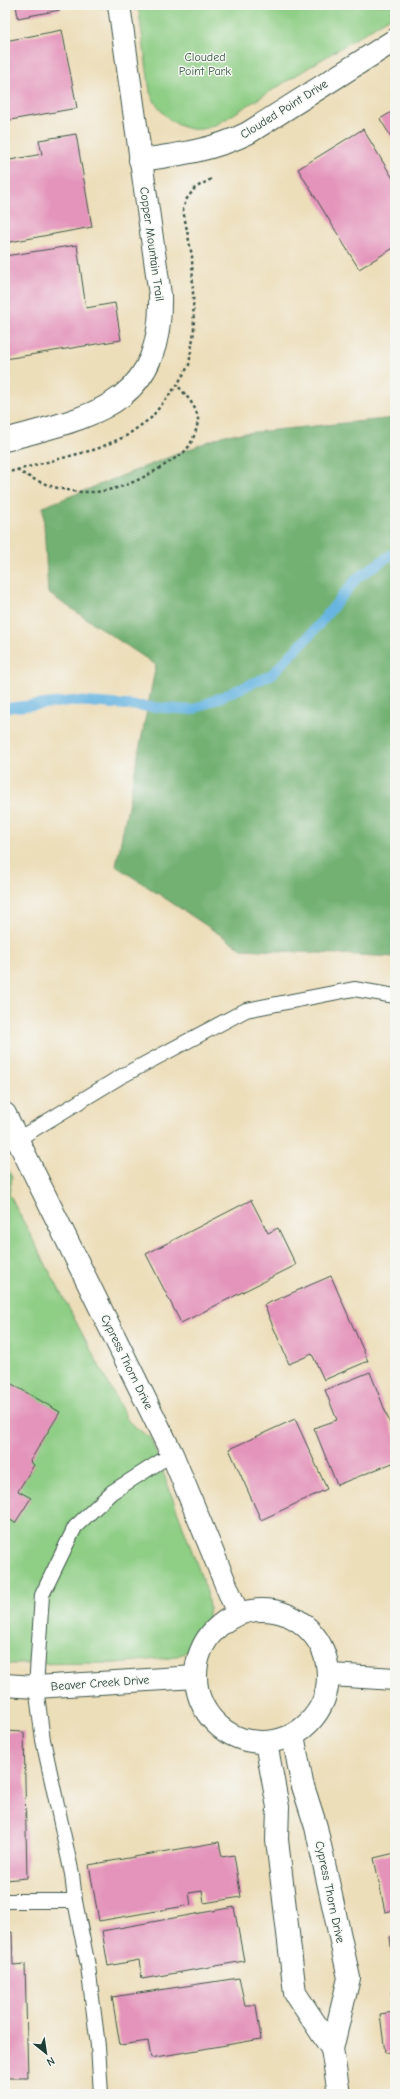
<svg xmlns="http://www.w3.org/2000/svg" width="400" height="2099" font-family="'Comic Neue',sans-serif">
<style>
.green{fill:#8ece85;stroke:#56865c}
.forest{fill:#72b172;stroke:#487753}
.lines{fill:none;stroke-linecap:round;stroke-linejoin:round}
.stream{stroke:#68b5e1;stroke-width:10}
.building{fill:#e494bb}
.service-casing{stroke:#3e5548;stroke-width:16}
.minor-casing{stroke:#3e5548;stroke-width:24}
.path{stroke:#3e5548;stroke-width:2.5;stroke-dasharray:3 3;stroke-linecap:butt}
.service{stroke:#fff;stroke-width:14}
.minor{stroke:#fff;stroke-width:22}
.labels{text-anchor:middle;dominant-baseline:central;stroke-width:3;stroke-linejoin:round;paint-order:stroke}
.park-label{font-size:12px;fill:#355a44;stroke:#f6f6f2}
.street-label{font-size:12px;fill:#1f3d34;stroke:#f6f6f2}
</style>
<rect width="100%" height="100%" fill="#f6f6f2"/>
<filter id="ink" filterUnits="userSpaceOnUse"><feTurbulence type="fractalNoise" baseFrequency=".025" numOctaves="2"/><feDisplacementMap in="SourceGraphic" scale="8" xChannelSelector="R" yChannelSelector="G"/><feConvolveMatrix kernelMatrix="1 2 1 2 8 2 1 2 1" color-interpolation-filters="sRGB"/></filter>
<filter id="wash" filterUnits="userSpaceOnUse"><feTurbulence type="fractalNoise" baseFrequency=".012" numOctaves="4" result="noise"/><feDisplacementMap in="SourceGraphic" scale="16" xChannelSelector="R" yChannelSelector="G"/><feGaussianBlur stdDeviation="0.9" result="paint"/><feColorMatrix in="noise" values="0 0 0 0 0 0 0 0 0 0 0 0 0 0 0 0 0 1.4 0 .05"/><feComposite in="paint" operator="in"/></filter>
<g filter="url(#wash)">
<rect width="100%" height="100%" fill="#eddeba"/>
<g class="green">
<path d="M138 5H395V14L229 117C224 120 218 124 213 126 185 138 159 116 150 92Z"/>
<polygon points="5,1166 12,1177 9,1194 128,1421 151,1439 207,1592 209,1608 207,1622 201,1637 196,1644 183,1654 170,1658 115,1663 5,1664"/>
</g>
<polygon class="forest" points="395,418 395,957 242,949 116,866 156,665 48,593 43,507 225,435"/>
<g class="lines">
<polyline class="stream" points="5,708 74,701 192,710 271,675 311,634 357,578 395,552"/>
</g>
<g id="blocks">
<g class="building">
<polygon points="16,5 59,5 60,10 18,18"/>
<polygon points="62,30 77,108 5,121 5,41"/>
<polygon points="395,110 395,143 380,119"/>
<polygon points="363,129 395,182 395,247 359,269 298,169"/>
<polygon points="76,134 92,227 5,243 5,161 42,154 39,140"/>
<polygon points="77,245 86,308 115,303 121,340 5,359 5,256"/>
<polygon points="251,1200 268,1233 278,1228 296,1265 181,1323 146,1254"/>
<polygon points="331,1276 368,1361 324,1380 312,1354 289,1364 264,1305"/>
<polygon points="370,1372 395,1436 395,1462 337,1485 314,1428 337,1420 325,1390"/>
<polygon points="5,1380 60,1412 30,1461 34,1465 18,1491 31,1498 15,1523 9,1519 5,1526"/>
<polygon points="295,1419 327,1489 261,1520 229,1449"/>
<polygon points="5,1731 24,1732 27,1878 5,1880"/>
<polygon points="219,1842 222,1857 234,1855 241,1897 204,1903 202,1891 189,1893 191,1905 99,1921 89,1865"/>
<polygon points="395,1853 395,1910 385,1912 374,1858"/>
<polygon points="234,1907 244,1961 142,1979 139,1960 108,1966 102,1931"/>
<polygon points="5,1932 12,1932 13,1965 25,1964 28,2078 5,2078"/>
<polygon points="395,1936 395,1974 394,1974 390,1937"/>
<polygon points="239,1978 245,2005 256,2005 261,2039 151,2058 148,2041 120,2045 112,1997"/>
<polygon points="391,1992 395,1992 395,2052 385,2053 380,2014 394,2012"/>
</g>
</g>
</g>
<g filter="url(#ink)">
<use href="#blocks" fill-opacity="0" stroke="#3e5548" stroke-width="1"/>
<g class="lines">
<defs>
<g id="service">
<polyline points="18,1139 120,1077 246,1010 354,989 395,996"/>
<polyline points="5,1901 75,1901"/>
<polyline points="101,2094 98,2046 88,1966 75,1901 72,1874 43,1740 36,1687 42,1595 75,1527 112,1492 172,1454"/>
</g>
<g id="minor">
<path d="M140 160C177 155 214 150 248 133L395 40"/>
<path d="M5 440C92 416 163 406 160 295L119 5"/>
<polyline points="5,1114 172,1454 238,1614"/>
<circle cx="262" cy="1676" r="66"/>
<polyline points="331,1675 395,1679"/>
<polyline points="5,1685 36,1687 195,1677"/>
<polyline points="266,1743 278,1807 277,1840 295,1993 332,2049 349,1978 316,1827 302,1783 293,1735"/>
<polyline points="332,2049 339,2094"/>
</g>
</defs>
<use href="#service" class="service-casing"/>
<use href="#minor" class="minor-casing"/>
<g class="path">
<path d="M17 470C40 484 65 493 92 492 122 491 150 475 174 459 178 456 183 454 186 450 192 444 198 427 198 419 197 407 185 394 177 385"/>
<polyline points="5,473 97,449 126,436 151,418 177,385 189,365 194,331 192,256 183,210 186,200 195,188 213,178"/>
</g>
<use href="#service" class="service"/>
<use href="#minor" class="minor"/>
</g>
</g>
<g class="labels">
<g class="park-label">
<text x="205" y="57">Clouded<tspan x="205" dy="14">Point Park</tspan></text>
</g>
<g class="street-label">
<text transform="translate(284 109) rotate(-32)">Clouded Point Drive</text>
<text transform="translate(152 244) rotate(82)">Copper Mountain Trail</text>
<text transform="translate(127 1362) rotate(64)">Cypress Thorn Drive</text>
<text transform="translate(100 1683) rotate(-4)">Beaver Creek Drive</text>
<text transform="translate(330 1892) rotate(78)">Cypress Thorn Drive</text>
</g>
</g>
<rect width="400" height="2099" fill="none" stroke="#f6f6f2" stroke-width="20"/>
<g transform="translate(46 2053) rotate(150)" stroke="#f6f6f2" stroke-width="3" paint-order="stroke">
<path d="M0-3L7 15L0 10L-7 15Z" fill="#1f3d34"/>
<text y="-6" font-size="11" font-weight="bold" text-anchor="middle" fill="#1f3d34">N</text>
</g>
</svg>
